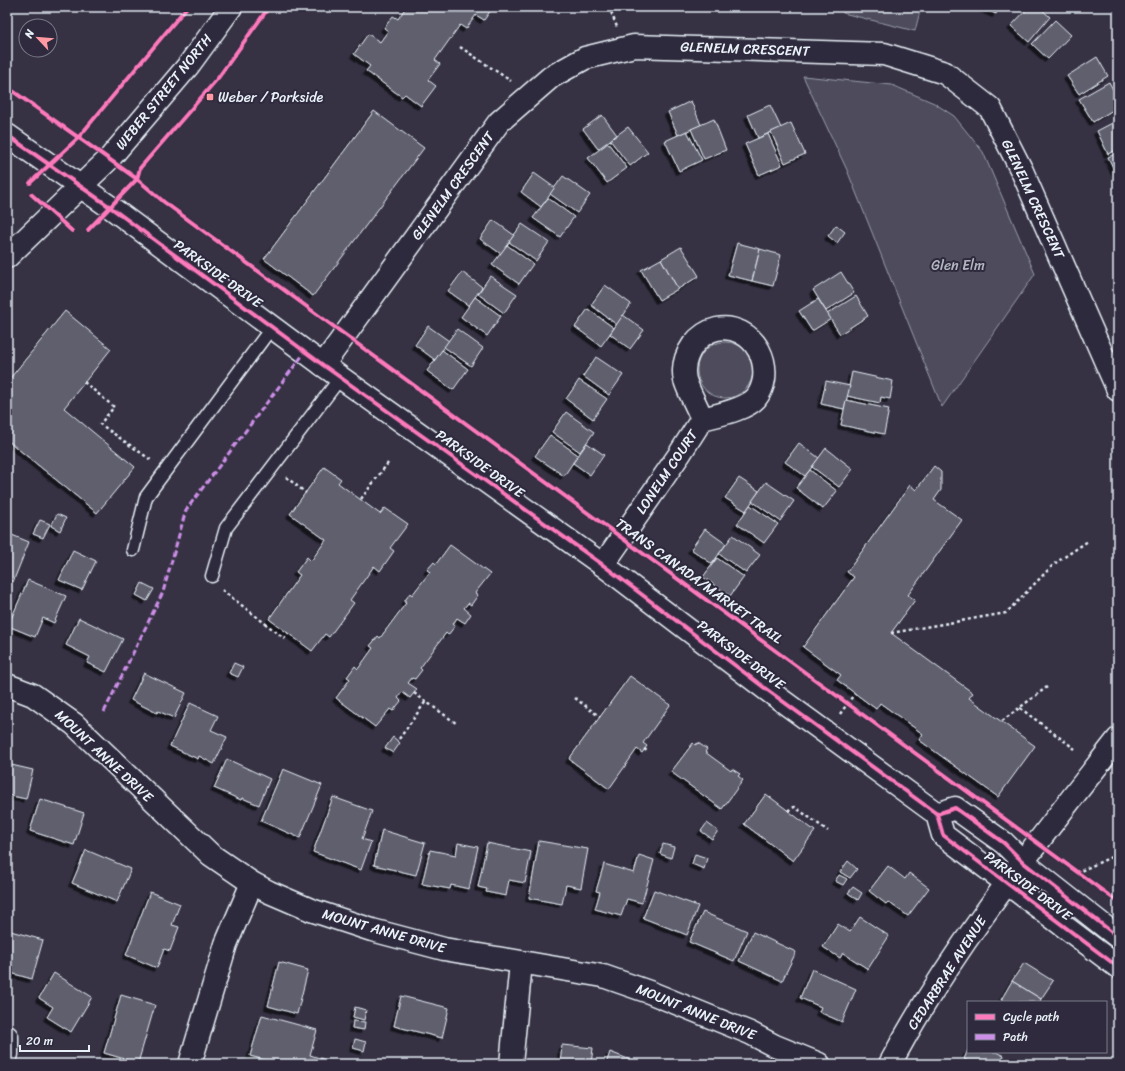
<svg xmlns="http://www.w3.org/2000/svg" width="1125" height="1071" font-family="Sriracha,sans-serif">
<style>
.green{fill:#4d4b5c;stroke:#9a9eaa}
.building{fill:#605e6e;stroke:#e8f1f8;filter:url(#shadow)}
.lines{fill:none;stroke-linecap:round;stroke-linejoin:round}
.lane-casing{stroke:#e8f1f8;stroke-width:15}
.street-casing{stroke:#e8f1f8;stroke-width:25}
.secondary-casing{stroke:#e8f1f8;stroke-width:25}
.path{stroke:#e8f1f8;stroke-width:2.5;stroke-dasharray:3 3;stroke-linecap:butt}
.lane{stroke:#2f2a3d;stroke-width:12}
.street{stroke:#2f2a3d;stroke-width:22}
.secondary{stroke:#2f2a3d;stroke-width:22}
.quiet{stroke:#ce8fe9;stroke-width:3;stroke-dasharray:6 3;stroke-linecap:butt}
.cycleway-casing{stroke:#2f2a3d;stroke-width:6}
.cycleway{stroke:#fd7abc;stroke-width:4}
.poi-dot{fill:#ff9aa2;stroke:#2f2a3d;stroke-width:1.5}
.labels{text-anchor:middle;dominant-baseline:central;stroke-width:4;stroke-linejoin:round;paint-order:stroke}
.street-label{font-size:14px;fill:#e8f1f8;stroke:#2f2a3d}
.poi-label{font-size:14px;fill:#e8f1f8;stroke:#2f2a3d;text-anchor:start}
.park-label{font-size:14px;fill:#b2b7c1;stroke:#2f2a3d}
</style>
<defs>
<filter id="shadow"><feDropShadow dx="-3.5" dy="3.5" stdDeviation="0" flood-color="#0009"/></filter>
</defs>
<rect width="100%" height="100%" fill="#363244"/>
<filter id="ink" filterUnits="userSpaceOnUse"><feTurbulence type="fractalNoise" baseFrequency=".025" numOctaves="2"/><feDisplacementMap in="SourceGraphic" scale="8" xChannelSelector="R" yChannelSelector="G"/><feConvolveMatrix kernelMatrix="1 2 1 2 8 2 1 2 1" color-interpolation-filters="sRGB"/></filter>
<g filter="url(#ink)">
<g class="green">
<polygon points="840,7 921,7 915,31 843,13"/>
<polygon points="803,76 892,85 934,103 954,116 983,152 1035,274 942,407 847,170"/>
<circle cx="725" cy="370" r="28"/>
</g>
<g class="building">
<polygon points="406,7 493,7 484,20 476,15 466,29 460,25 435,60 440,64 428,80 436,86 421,106 405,94 402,97 366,71 370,66 354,54 368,34 380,42 388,31 384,28 393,16 398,19"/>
<polygon points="980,7 999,7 996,14"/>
<polygon points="1029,7 1039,7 1050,17 1029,42 1011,26"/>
<polygon points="1055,20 1071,35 1048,59 1032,44"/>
<polygon points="1097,57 1108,76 1079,94 1067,76"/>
<polygon points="1109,82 1118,99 1118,107 1093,122 1079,99"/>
<polygon points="691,101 701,125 678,135 668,112"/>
<polygon points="770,105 781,128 758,138 748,115"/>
<polygon points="374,111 424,148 313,296 264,259"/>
<polygon points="602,115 617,135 598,149 583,129"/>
<polygon points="714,119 726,150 704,159 691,129"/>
<polygon points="1118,120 1118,149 1108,154 1097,131"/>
<polygon points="791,123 805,154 785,163 771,132"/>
<polygon points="628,127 648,152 630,166 610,140"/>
<polygon points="687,131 702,160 679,171 665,141"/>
<polygon points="768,134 782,165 759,175 745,144"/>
<polygon points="608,143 627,168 607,183 588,158"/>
<polygon points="1118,153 1118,178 1108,157"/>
<polygon points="534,173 555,188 541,207 521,192"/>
<polygon points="563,176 590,195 577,213 550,194"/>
<polygon points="548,198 574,217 560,237 533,218"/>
<polygon points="493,220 514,235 501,254 480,239"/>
<polygon points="522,224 549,242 536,261 509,242"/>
<polygon points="836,225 845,232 837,243 828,236"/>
<polygon points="737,243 760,249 752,281 728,275"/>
<polygon points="507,245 533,264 519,284 492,265"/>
<polygon points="681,247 699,276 678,289 661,259"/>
<polygon points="760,249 781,255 773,286 752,281"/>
<polygon points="661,259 678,289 659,300 641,270"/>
<polygon points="462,272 482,287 469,306 448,291"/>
<polygon points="841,272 854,293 826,311 813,290"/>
<polygon points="490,276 517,294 504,313 478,294"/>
<polygon points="605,285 631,304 617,325 591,305"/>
<polygon points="856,296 868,316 840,334 827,314"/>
<polygon points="475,297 501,316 487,336 461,317"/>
<polygon points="818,299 831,319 812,331 799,311"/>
<polygon points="588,309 614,328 601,346 575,327"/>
<polygon points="65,311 111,349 64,408 135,467 97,513 7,440 7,382"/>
<polygon points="623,315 644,330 630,349 610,334"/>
<polygon points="428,326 449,341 435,360 415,345"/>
<polygon points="457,329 483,348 471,366 444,347"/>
<polygon points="442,350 468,369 453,390 427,371"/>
<polygon points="596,357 623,375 609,395 583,376"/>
<polygon points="852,372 893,381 890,399 881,397 880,403 847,396"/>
<polygon points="579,380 607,399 593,419 566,399"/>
<polygon points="826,381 850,386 844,409 821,404"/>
<polygon points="846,400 889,409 884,434 841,425"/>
<polygon points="566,412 594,432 580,452 552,432"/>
<polygon points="550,435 578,455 564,476 535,456"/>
<polygon points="587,443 604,455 590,475 573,463"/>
<polygon points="799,443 819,458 805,476 785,462"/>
<polygon points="826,448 853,469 839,487 812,467"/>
<polygon points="934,466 941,472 941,490 934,500 962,520 908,595 915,600 891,633 973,693 969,698 1035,746 998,797 919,740 923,734 880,703 876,709 837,680 841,675 803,647 854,577 847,572 910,485 916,490"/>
<polygon points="324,467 341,479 338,483 380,514 385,508 408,524 390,548 394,551 380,571 374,566 350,600 354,603 329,637 325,634 312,651 269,619 300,575 296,572 307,557 311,561 326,540 290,514"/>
<polygon points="810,470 837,491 823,509 796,488"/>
<polygon points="739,478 759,491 746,511 725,498"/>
<polygon points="766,482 794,501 780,521 752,501"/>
<polygon points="750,505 778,524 764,543 737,524"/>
<polygon points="57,514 66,518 60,531 51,526"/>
<polygon points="40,520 50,524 43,538 33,534"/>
<polygon points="705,529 726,544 712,564 691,549"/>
<polygon points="7,533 29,542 13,582 7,579"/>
<polygon points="733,535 760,555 746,573 719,554"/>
<polygon points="450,545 490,574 475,593 478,595 471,605 468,603 464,608 471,614 465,623 457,618 453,624 455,626 448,635 446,633 420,668 422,670 415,679 412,678 408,683 417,689 414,693 410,698 402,692 398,698 401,701 393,711 390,709 375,727 336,698 350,679 347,677 355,666 358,669 373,648 370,646 378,636 380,638 406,603 404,602 410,593 412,595 430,572 427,570 434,562 436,564"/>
<polygon points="73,550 96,561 82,590 59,580"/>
<polygon points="717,558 744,577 730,596 703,577"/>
<polygon points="28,580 66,596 54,623 43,618 35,637 8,626"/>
<polygon points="142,583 154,589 147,601 136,595"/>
<polygon points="79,618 123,639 106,672 87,663 90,657 66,645"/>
<polygon points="234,663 243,667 238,677 229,673"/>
<polygon points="144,673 186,693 174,718 158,711 157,713 131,700"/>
<polygon points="630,676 670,705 643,743 647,746 642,753 637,749 609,789 569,759"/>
<polygon points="190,703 218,716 211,730 227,737 214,764 199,756 198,759 170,746"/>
<polygon points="393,737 400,743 393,753 385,748"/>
<polygon points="693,743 695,745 698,743 707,749 705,752 731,771 732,769 740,774 738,776 743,780 722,809 671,772"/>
<polygon points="227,759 270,779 259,805 242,798 241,800 214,788"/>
<polygon points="7,764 33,770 26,799 7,795"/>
<polygon points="283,769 322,785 300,838 261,821"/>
<polygon points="766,794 815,831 793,861 744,824"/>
<polygon points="333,797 372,811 362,839 371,842 361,870 313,852"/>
<polygon points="40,799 84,813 74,845 30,831"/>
<polygon points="707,823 718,831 712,839 701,831"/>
<polygon points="382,830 425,843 416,875 374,865"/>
<polygon points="539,841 588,849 581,888 566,885 562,904 529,898"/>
<polygon points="458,843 478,847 469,889 451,885 450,889 422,884 430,850 456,855"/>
<polygon points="487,843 531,852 525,883 509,880 506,896 486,892 487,889 478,887"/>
<polygon points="663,844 674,847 671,858 660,854"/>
<polygon points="86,850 131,869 117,902 72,883"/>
<polygon points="695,854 707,858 704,869 692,864"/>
<polygon points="639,855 654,860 642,903 627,899 621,916 595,909 600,892 596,891 604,864 634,873"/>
<polygon points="848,861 857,869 850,878 840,872"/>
<polygon points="888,866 905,879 909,873 929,888 908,916 888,902 886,904 869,891"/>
<polygon points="839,875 847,879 843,885 835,881"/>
<polygon points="853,887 862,893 858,900 848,893"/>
<polygon points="654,890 698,906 687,935 643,918"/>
<polygon points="150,892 180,904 172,925 179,927 170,951 164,949 157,968 126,955"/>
<polygon points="703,912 747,931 734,961 689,942"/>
<polygon points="860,917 889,936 868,969 843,953 840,958 823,947 838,924 850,932"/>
<polygon points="7,930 43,940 32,979 7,972"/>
<polygon points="753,932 796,952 782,981 739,961"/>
<polygon points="279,962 308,970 297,1014 268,1006"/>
<polygon points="1024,963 1053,981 1041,999 1012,981"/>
<polygon points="812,969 856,989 842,1022 819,1012 821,1007 800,998"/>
<polygon points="54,973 92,997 71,1032 47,1017 53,1007 39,998"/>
<polygon points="1012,981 1041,999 1040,1002 1004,1002 1001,1000"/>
<polygon points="121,995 155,1005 138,1063 104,1053"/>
<polygon points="401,996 449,1008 442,1038 394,1026"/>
<polygon points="355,1007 366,1010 364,1020 353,1017"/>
<polygon points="262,1015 317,1030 310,1055 326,1060 325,1064 280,1064 250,1056"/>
<polygon points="353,1021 365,1022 364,1030 352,1028"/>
<polygon points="355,1039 366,1042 364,1051 353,1048"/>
<polygon points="562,1045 593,1048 591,1064 560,1064"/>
<polygon points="968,1050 968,1052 996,1052 1004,1056 1000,1064 974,1064 964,1059"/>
<polygon points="610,1052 641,1064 606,1064"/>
</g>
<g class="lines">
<defs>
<g id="lane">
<polyline points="133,550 146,497 272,327"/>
<polyline points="212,576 226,528 341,377"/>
</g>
<g id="street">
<polyline points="323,365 499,122 551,77 585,58 634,46 884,54 945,73 990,108 1022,171 1118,390"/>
<path d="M603 565 679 455 702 419C717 415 745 410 756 398 760 393 763 385 764 379 769 336 721 309 693 345 686 355 682 367 685 380 689 393 697 406 702 419"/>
<polyline points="7,685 33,695 74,724 211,855 252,883 269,892 311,910 372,930 444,949 603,976 649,992 750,1033 775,1046 819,1064"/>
<polyline points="7,1037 7,1054"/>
<polyline points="190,1064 226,944 252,883"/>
<polyline points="511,1064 521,963"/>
<path d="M890 1064C952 947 1037 843 1118 739"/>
</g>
<g id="secondary">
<polyline points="7,135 110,207 323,365 603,565 766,689 937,814 943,835 1118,967"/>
<polyline points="7,257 109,159 188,66 231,7"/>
<polyline points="937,814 955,808 1004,843 1024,863 1118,937"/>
</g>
</defs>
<use href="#lane" class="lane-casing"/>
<use href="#street" class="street-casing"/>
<use href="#secondary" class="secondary-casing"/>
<g class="path">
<polyline points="609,7 617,27"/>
<polyline points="460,47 511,81"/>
<polyline points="84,382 114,407 100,424 151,460"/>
<polyline points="286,477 306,493"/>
<polyline points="361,499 388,463"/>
<polyline points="222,590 284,638 288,633"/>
<polyline points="891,633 1006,613 1054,564 1088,541"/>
<polyline points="414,693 456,723"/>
<polyline points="575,698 600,717"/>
<polyline points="1020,708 1075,749"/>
<polyline points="840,714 855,693"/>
<polyline points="1002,721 1047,687"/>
<polyline points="399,739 426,701"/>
<polyline points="644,749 647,751"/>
<polyline points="788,811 791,808 795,807 828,831"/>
<polyline points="1076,873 1118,854"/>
</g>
<use href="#lane" class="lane"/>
<use href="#street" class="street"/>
<use href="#secondary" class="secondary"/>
<polyline class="quiet" points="104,712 163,592 186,510 305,352"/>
<defs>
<g id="cycleway">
<polyline points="7,87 137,179 164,202 1118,902"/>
<polyline points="7,135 110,207 323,365 603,565 766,689 937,814 943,835 1118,967"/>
<polyline points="30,183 78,138 187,7"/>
<polyline points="31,194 72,231"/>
<polyline points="88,230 137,179 140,168 218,78 269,7"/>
<polyline points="937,814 955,808 1004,843 1024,863 1118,937"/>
</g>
</defs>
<use href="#cycleway" class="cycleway-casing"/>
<use href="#cycleway" class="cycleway"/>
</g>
</g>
<rect class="poi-dot" x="206" y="93" width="8" height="8" rx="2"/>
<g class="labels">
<g class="street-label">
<text transform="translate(745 49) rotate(2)">GLENELM CRESCENT</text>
<text transform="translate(164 92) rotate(-51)">WEBER STREET NORTH</text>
<text transform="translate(453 186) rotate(-54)">GLENELM CRESCENT</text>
<text transform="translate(1033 199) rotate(65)">GLENELM CRESCENT</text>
<text transform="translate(218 274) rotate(36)">PARKSIDE DRIVE</text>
<text transform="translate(480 464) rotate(36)">PARKSIDE DRIVE</text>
<text transform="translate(667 472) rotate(-56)">LONELM COURT</text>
<text transform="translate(699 581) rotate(36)">TRANS CANADA/MARKET TRAIL</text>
<text transform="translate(741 655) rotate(37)">PARKSIDE DRIVE</text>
<text transform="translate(104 756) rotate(43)">MOUNT ANNE DRIVE</text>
<text transform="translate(1028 886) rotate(37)">PARKSIDE DRIVE</text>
<text transform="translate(384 931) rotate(16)">MOUNT ANNE DRIVE</text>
<text transform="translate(947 973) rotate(-57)">CEDARBRAE AVENUE</text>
<text transform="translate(696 1012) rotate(22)">MOUNT ANNE DRIVE</text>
</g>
<g class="poi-label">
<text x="218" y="97">Weber / Parkside</text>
</g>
<g class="park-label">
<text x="958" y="265">Glen Elm</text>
</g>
</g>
<rect width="1125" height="1071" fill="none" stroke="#2f2a3d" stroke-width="24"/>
<rect x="12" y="12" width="1101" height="1047" fill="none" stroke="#e8f1f8" stroke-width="1.5" filter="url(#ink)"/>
<rect x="967" y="1001" width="140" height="52" fill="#2f2a3d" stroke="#797a88"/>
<rect x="975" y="1014" width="20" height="6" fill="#fd7abc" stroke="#797a88"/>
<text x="1003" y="1021" font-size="12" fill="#e8f1f8">Cycle path</text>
<rect x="975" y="1034" width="20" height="6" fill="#ce8fe9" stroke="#797a88"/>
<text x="1003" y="1041" font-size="12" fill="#e8f1f8">Path</text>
<g transform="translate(38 38) rotate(296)"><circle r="19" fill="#2f2a3d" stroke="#797a88"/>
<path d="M0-3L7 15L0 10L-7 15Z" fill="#ff9aa2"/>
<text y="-6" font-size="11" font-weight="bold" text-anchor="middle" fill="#e8f1f8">N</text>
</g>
<path d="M20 1045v6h69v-6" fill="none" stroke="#e8f1f8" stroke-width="2"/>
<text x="26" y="1045" font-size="12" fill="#e8f1f8" stroke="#2f2a3d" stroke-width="3" paint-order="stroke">20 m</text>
</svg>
